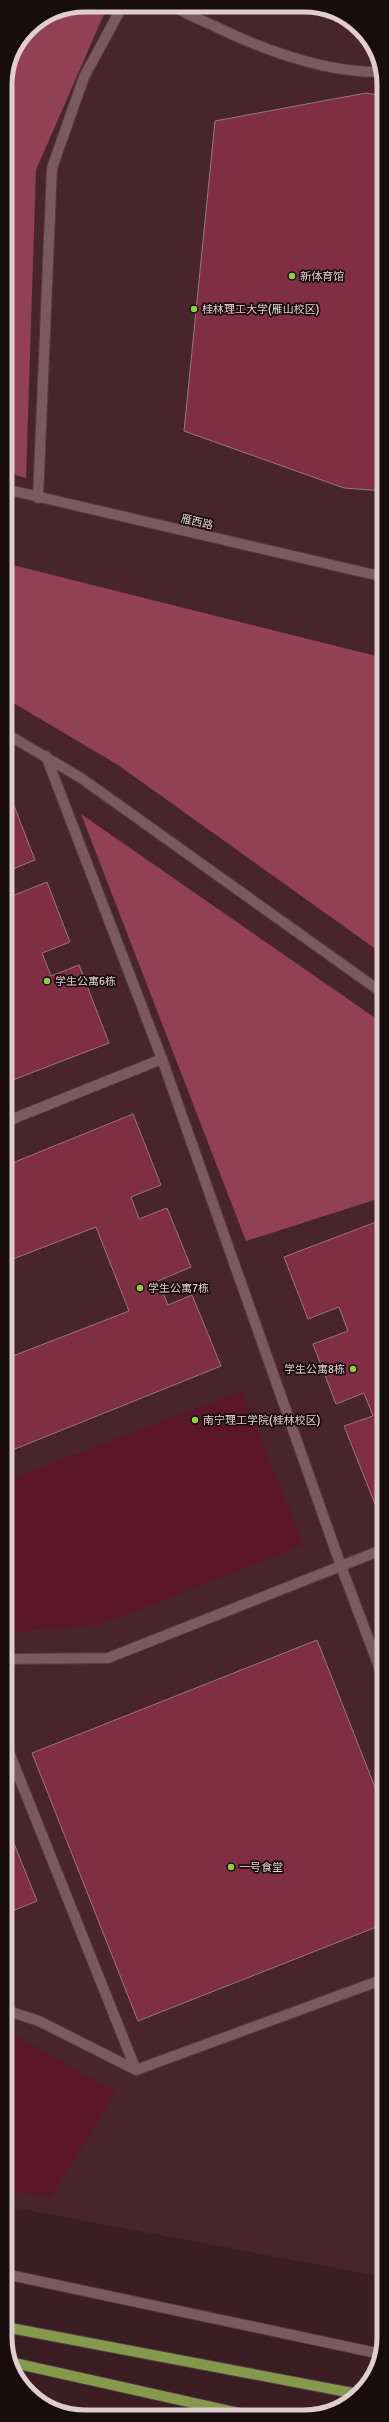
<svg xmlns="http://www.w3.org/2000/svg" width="389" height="2422" font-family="Signika,'Noto Sans SC',sans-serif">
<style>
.built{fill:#48252c}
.green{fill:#5b162b}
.forest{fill:#924054}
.building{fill:#7f2e44;stroke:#99767c}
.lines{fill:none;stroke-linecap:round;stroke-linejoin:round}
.lane-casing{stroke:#523a40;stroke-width:12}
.street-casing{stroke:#523a40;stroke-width:12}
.primary-casing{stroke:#523a40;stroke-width:12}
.lane{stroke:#7a595f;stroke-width:10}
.street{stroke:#7a595f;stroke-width:10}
.primary{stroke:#84994c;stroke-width:10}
.poi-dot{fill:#90cd41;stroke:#190c0f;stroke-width:1.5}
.labels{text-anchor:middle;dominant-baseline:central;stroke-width:3.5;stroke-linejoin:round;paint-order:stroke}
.poi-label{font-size:11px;fill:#e0cdd0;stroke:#190c0f;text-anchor:start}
.street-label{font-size:11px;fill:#e0cdd0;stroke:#190c0f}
.rim{fill:none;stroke:#e0cdd0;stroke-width:5}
</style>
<rect width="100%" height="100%" fill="#3a1e24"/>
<polygon class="built" points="85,5 324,8 364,32 384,80 384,2277 5,2206 5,80 13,50 29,28 55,11"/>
<g class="green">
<polygon points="242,1391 304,1545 103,1624 5,1633 5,1481"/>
<polygon points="15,2035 116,2092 51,2198 5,2189 5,2036"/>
</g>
<g class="forest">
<polygon points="85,5 108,5 36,170 26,478 5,472 5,80 13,50 29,28 55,11"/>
<polygon points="5,563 384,658 384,955 118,765 5,698"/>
<polygon points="81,814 384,1024 384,1197 246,1241"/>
</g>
<g class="building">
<polygon points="366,93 384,96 384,491 344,488 184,431 215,121"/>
<polygon points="11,798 35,860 5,872 5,800"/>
<polygon points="5,878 12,896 47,882 70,942 42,953 51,976 79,965 109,1043 5,1083 5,988 11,985 5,970"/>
<polygon points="133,1114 161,1185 131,1197 139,1219 167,1208 191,1267 158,1281 168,1305 192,1295 221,1366 5,1453 5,1359 129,1311 96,1227 5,1262 5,1166"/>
<polygon points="384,1219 384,1309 377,1311 384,1330 384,1501 375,1504 344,1426 373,1416 364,1393 336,1404 313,1344 348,1331 339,1307 308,1319 284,1257"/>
<polygon points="384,1576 384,1604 375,1579"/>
<polygon points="317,1640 384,1810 384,1924 138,2021 32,1753"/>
<polygon points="5,1821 37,1901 5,1914"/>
</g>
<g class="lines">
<defs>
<g id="lane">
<path d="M174 6C185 14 198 19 210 24 261 49 323 73 381 72"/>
<polyline points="38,498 52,168 84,77 123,5"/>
<polyline points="46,756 162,1059 341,1566 384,1680"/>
<polyline points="5,1122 162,1059"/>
<polyline points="5,1742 136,2070"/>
</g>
<g id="street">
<polyline points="5,489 384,577"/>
<polyline points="5,733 81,778 384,994"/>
<polyline points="5,1659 108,1658 384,1549"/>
<polyline points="5,2010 39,2021 136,2070 384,1979"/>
<polyline points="5,2274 381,2354"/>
</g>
<g id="primary">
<polyline points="5,2327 358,2394"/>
<polyline points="14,2363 252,2416"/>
</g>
</defs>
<use href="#lane" class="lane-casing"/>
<use href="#street" class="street-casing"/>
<use href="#primary" class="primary-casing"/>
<use href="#lane" class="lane"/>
<use href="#street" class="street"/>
<use href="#primary" class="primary"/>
</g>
<g class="poi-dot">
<circle cx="292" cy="276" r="4"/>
<circle cx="194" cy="309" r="4"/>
<circle cx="47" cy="981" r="4"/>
<circle cx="140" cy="1288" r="4"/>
<circle cx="353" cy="1369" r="4"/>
<circle cx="195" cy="1420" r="4"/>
<circle cx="231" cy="1867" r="4"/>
</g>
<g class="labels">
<g class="poi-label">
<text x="300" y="276">新体育馆</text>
<text x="202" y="309">桂林理工大学(雁山校区)</text>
<text x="55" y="981">学生公寓6栋</text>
<text x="148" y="1288">学生公寓7栋</text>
<text x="345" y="1369" text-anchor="end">学生公寓8栋</text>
<text x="203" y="1420">南宁理工学院(桂林校区)</text>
<text x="239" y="1867">一号食堂</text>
</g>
<g class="street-label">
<text transform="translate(197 522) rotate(13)">雁西路</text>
</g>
</g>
<path d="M0 0H389V2422H0ZM85 12H304A73 73 0 0 1 377 85V2337A73 73 0 0 1 304 2410H85A73 73 0 0 1 12 2337V85A73 73 0 0 1 85 12Z" fill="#190c0f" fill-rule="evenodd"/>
<path class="rim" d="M85 12H304A73 73 0 0 1 377 85V2337A73 73 0 0 1 304 2410H85A73 73 0 0 1 12 2337V85A73 73 0 0 1 85 12Z"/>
</svg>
